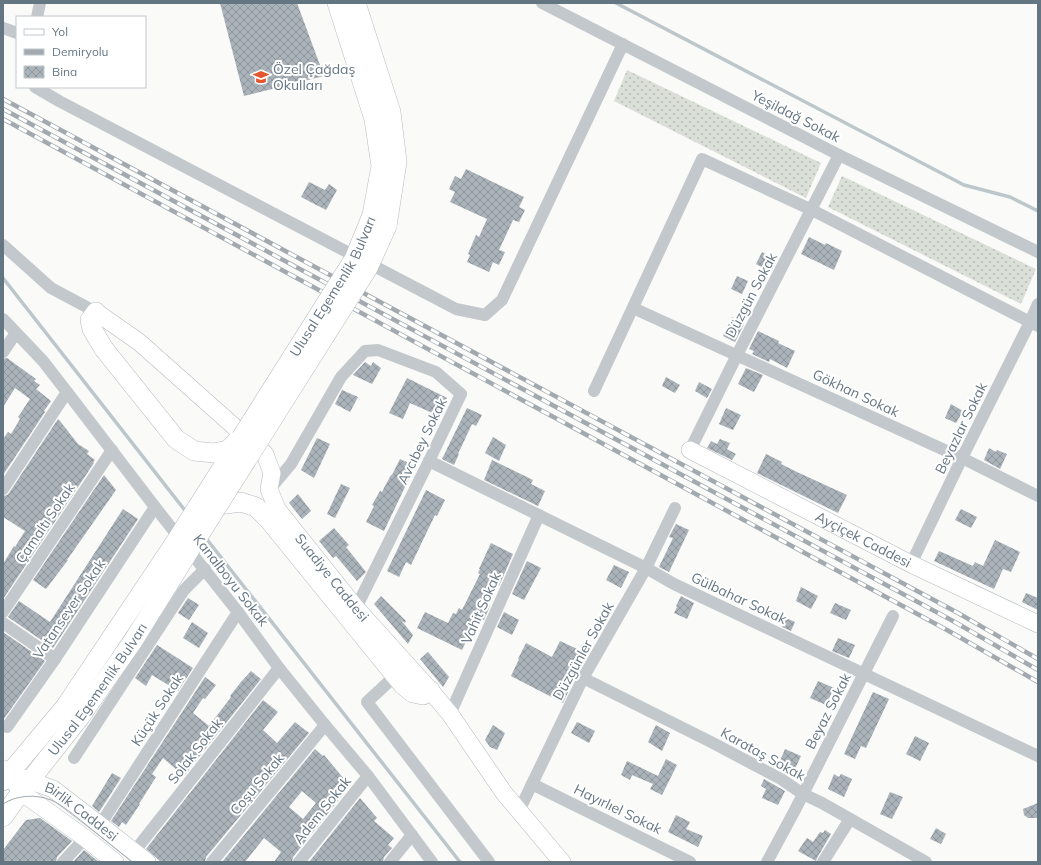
<svg xmlns="http://www.w3.org/2000/svg" width="1041" height="865" font-family="Mulish,sans-serif">
<style>
.grass{fill:url(#grass-dots)}
.lines{fill:none;stroke-linecap:round;stroke-linejoin:round}
.stream{stroke:#bbc7cb;stroke-width:3.5}
.building{fill:url(#building-cross-hatch);fill-rule:evenodd}
.secondary-casing{stroke:#b3babf;stroke-width:18}
.primary-casing{stroke:#b5babe;stroke-width:20}
.street{stroke:#c3c8cc;stroke-width:12}
.secondary{stroke:#fff;stroke-width:17}
.primary{stroke:#fff;stroke-width:19}
.tram{stroke:#a2aab0;stroke-width:1}
.rail-casing{stroke:#a2aab0;stroke-width:4.5}
.rail{stroke:#fff;stroke-width:3;stroke-dasharray:9;stroke-linecap:butt}
.primary-bridge-casing{stroke:#b5babe;stroke-width:20;stroke-linecap:butt}
.primary-bridge{stroke:#fff;stroke-width:19}
.labels{text-anchor:middle;dominant-baseline:central;stroke-width:4;stroke-linejoin:round;paint-order:stroke}
.poi-label{font-size:14px;fill:#657683;stroke:#fff;text-anchor:start}
.street-label{font-size:14px;fill:#657683;stroke:#fff}
</style>
<defs>
<pattern id="grass-dots" width="8" height="8" patternUnits="userSpaceOnUse"><rect width="8" height="8" fill="#dadfd7"/><path d="M2 2h.1M6 6h.1" fill="none" stroke="#b4b9b4" stroke-width="1.8" stroke-linecap="round"/></pattern>
<pattern id="building-cross-hatch" width="8" height="8" patternUnits="userSpaceOnUse"><rect width="8" height="8" fill="#aab3b9"/><path d="M0 0l8 8M0 8l8-8" fill="none" stroke="#8e969c"/></pattern>
</defs>
<rect width="100%" height="100%" fill="#fafaf8"/>
<g class="grass">
<polygon points="627,70 821,163 806,198 614,101"/>
<polygon points="842,176 1036,269 1021,304 828,207"/>
</g>
<g class="lines">
<g class="stream">
<polyline points="616,3 964,185 1010,197 1038,211"/>
<polyline points="3,278 187,513"/>
<polyline points="205,537 460,862"/>
</g>
</g>
<g class="building">
<polygon points="220,3 297,3 324,76 244,96"/>
<polygon points="466,169 524,197 519,207 525,210 519,222 513,220 499,250 505,252 499,265 493,262 489,272 467,262 470,255 468,254 476,235 479,237 487,219 450,202 455,192 449,189 455,176 461,179"/>
<polygon points="309,182 325,190 329,184 337,190 326,210 301,197"/>
<polygon points="809,237 825,245 826,243 842,251 834,270 801,254"/>
<polygon points="762,252 777,260 771,272 756,264"/>
<polygon points="737,276 748,281 742,294 731,289"/>
<polygon points="732,317 744,324 735,342 723,336"/>
<polygon points="758,331 779,341 778,343 795,351 787,368 770,359 769,362 752,354 754,351 749,349"/>
<polygon points="7,358 36,379 34,381 40,385 36,389 51,401 44,411 45,412 3,475 3,439 8,432 11,434 20,419 18,417 30,399 15,388 3,407 3,359"/>
<polygon points="365,362 371,366 373,362 381,368 372,384 353,375"/>
<polygon points="746,368 763,375 754,392 738,384"/>
<polygon points="666,377 680,385 675,393 662,386"/>
<polygon points="407,378 447,398 439,416 410,403 403,419 389,413"/>
<polygon points="699,382 712,389 707,398 695,391"/>
<polygon points="342,390 358,397 350,412 335,404"/>
<polygon points="951,404 963,411 956,423 945,418"/>
<polygon points="467,408 482,415 476,426 472,424 458,454 459,454 454,465 442,459"/>
<polygon points="726,408 741,415 733,430 719,424"/>
<polygon points="58,419 60,421 78,444 89,451 87,454 95,460 93,462 94,463 3,599 3,564 14,546 15,547 25,531 3,517 3,496 7,495 9,493"/>
<polygon points="493,437 506,445 499,461 485,453"/>
<polygon points="317,438 330,444 314,478 301,470"/>
<polygon points="720,439 730,443 727,449 736,454 732,460 707,448 711,441 717,444"/>
<polygon points="989,448 996,452 997,450 1007,454 1000,469 984,460"/>
<polygon points="766,454 782,462 781,464 797,472 847,495 838,513 757,473"/>
<polygon points="400,459 415,466 384,531 366,522 374,506 372,505 380,491 382,492 385,486 391,475 392,475"/>
<polygon points="492,460 533,480 531,484 545,491 538,506 484,480"/>
<polygon points="104,475 116,490 67,560 68,560 46,589 33,580"/>
<polygon points="341,484 350,488 335,518 327,514"/>
<polygon points="426,490 445,500 437,516 435,515 411,565 406,562 399,577 387,571"/>
<polygon points="298,494 311,511 302,519 289,503"/>
<polygon points="123,509 138,519 53,648 8,617 19,601 50,622"/>
<polygon points="961,509 977,517 971,528 955,520"/>
<polygon points="676,524 689,530 669,572 659,567 673,538 669,537"/>
<polygon points="334,528 349,545 346,547 366,572 357,581 336,556 333,558 319,541"/>
<polygon points="995,540 1020,552 1011,572 1003,569 994,589 934,561 939,551 973,566 975,562 983,566"/>
<polygon points="491,543 513,554 499,586 494,583 484,603 490,606 484,620 482,619 475,623 462,650 417,628 425,612 448,623 453,613 456,614 459,608 462,610 480,574 478,573 480,569 479,569"/>
<polygon points="527,561 541,568 524,600 512,594"/>
<polygon points="614,565 629,572 621,588 606,580"/>
<polygon points="801,587 818,596 811,609 796,601"/>
<polygon points="1026,593 1038,598 1038,610 1022,602"/>
<polygon points="381,596 406,621 405,623 401,620 413,635 408,644 374,604"/>
<polygon points="681,596 694,603 687,619 674,613 677,607 676,606"/>
<polygon points="188,598 199,605 189,620 178,613"/>
<polygon points="835,603 851,610 846,620 830,613"/>
<polygon points="504,612 519,620 512,635 497,627"/>
<polygon points="786,618 795,622 791,631 782,627"/>
<polygon points="192,622 208,633 199,648 183,638"/>
<polygon points="3,632 45,661 3,720"/>
<polygon points="838,638 855,645 849,658 832,651"/>
<polygon points="560,641 588,654 576,675 563,703 511,676 519,659 518,659 526,643 552,657"/>
<polygon points="157,645 193,668 178,691 152,675 146,686 135,678"/>
<polygon points="428,652 449,677 443,687 420,659"/>
<polygon points="251,671 261,679 184,776 163,758 152,774 156,777 139,804 140,804 126,825 122,822 119,827 111,821 205,677 216,685 205,699 203,698 193,713 209,726 231,697 230,696 241,682"/>
<polygon points="818,681 834,688 826,705 810,698"/>
<polygon points="873,692 889,699 866,748 861,746 855,759 844,754"/>
<polygon points="263,700 278,712 263,730 277,743 295,722 309,733 206,857 205,862 161,862 146,849"/>
<polygon points="577,722 595,731 589,743 571,733"/>
<polygon points="493,725 505,733 497,750 490,747 485,740"/>
<polygon points="656,725 670,733 662,751 648,742"/>
<polygon points="915,736 929,743 920,761 906,754"/>
<path d="M315 749 323 756 324 755 350 786 293 857 292 862H274L281 852 264 838 245 862H222ZM302 791 316 803 303 819 289 807Z"/>
<polygon points="785,749 801,756 791,777 777,768"/>
<polygon points="666,759 677,765 662,795 650,789 653,784 632,775 630,780 621,775 627,761 658,776"/>
<polygon points="112,773 121,778 99,812 92,806"/>
<polygon points="834,774 839,777 841,774 852,779 844,797 828,789"/>
<polygon points="764,779 785,791 778,805 762,798 766,789 761,786"/>
<polygon points="890,792 903,797 892,819 880,814"/>
<polygon points="360,798 377,818 374,821 394,838 388,845 392,848 384,857 383,862 309,862"/>
<polygon points="1038,803 1038,818 1028,818 1024,815 1023,809"/>
<polygon points="676,815 690,822 686,829 703,836 698,847 668,832"/>
<polygon points="40,818 72,841 57,857 56,862 3,862 3,850 26,820"/>
<polygon points="936,828 946,834 941,844 930,839"/>
<polygon points="825,830 831,834 817,858 816,861 798,851 807,838 813,842 820,832 823,833"/>
<polygon points="84,850 99,862 73,862"/>
</g>
<g class="lines">
<defs>
<g id="secondary">
<path id="s1" d="M96 312 139 342 265 454 272 473 269 489 277 509 356 608 430 690 450 714 504 793 562 862"/>
<path id="s2" d="M690 450 911 564 1038 624"/>
<path id="s3" d="M3 769 9 773 53 789 100 825 147 862"/>
<polyline points="14,782 21,792 85,838 115,862"/>
</g>
<g id="primary">
<polyline points="337,3 374,119 381,166 372,215"/>
<polyline points="356,3 391,112 397,162 387,226"/>
<polyline points="96,312 90,320 92,329 104,349"/>
<polyline points="218,505 241,502 256,507 269,520 403,685 413,693 423,695 430,690"/>
<polyline points="3,781 65,707 174,544"/>
<path id="s4" d="M3 817 21 792 80 717 133 641 186 556"/>
</g>
</defs>
<use href="#secondary" class="secondary-casing"/>
<use href="#primary" class="primary-casing"/>
<g class="street">
<polyline points="542,3 839,155 1038,252"/>
<polyline points="37,17 40,3"/>
<polyline points="3,28 17,33"/>
<polyline points="35,87 59,101 456,309 485,315 502,300 623,44"/>
<polyline points="3,245 51,288 96,312"/>
<polyline points="633,308 962,458 1038,496"/>
<polyline points="3,319 43,361 67,392 155,507 238,612 279,668 325,725 368,776 432,862"/>
<polyline points="3,352 16,333"/>
<polyline points="594,391 702,159 812,210 1038,326"/>
<polyline points="690,450 737,355 839,155"/>
<polyline points="429,461 646,568 674,584 1038,756"/>
<polyline points="3,489 67,392"/>
<polyline points="270,489 291,464 341,377 365,351 378,350 436,372 461,394 429,461 356,608"/>
<polyline points="911,564 962,458 1030,322 1038,304"/>
<polyline points="3,612 112,450"/>
<polyline points="3,623 55,659"/>
<polyline points="396,675 367,702 489,862"/>
<polyline points="583,678 713,743 781,779 803,794 822,803 926,862"/>
<polyline points="450,714 539,515"/>
<polyline points="7,727 55,659 155,507"/>
<polyline points="74,758 184,590 205,569"/>
<polyline points="532,784 690,862"/>
<polyline points="519,811 583,678 646,568 675,508"/>
<polyline points="100,825 238,612"/>
<polyline points="134,852 279,668"/>
<polyline points="63,862 85,838"/>
<polyline points="212,862 325,725"/>
<polyline points="299,862 368,776"/>
<polyline points="390,862 412,835"/>
<polyline points="767,862 795,810 893,616"/>
<polyline points="823,862 850,819"/>
</g>
<use href="#secondary" class="secondary"/>
<use href="#primary" class="primary"/>
<path class="tram" d="M3 804C16 795 36 794 51 800 61 804 75 816 84 823 100 836 116 849 132 862"/>
<defs>
<g id="rail">
<polyline points="3,99 958,613 1038,659"/>
<polyline points="3,109 953,621 1038,670"/>
<polyline points="3,119 947,630 1038,682"/>
</g>
</defs>
<use href="#rail" class="rail-casing"/>
<use href="#rail" class="rail"/>
<defs>
<g id="primary-bridge">
<polyline points="104,349 176,439 194,451 214,453 228,450 237,441"/>
<path id="s5" d="M174 544 354 259 372 215"/>
<polyline points="186,556 368,268 387,226"/>
</g>
</defs>
<use href="#primary-bridge" class="primary-bridge-casing"/>
<use href="#primary-bridge" class="primary-bridge"/>
</g>
<defs>
<symbol id="school-bare" viewBox="-9 -9 18 18"><path d="M0-5L7-2L0 1L-7-2ZM-4 1L0 2.5L4 1V4Q0 6-4 4Z" fill="#e4572e" stroke="#fff" stroke-width="2.5" paint-order="stroke"/></symbol>
</defs>
<g fill-rule="evenodd">
<use href="#school-bare" x="250" y="66" width="22" height="22"/>
</g>
<g class="labels">
<g class="poi-label">
<text x="273" y="69">Özel Çağdaş<tspan x="273" dy="16">Okulları</tspan></text>
</g>
<g class="street-label">
<text transform="translate(796 116) rotate(27)">Yeşildağ Sokak</text>
<text stroke="none"><textPath href="#s5" startOffset="303">Ulusal Egemenlik Bulvarı</textPath></text>
<text transform="translate(751 295) rotate(-62)">Düzgün Sokak</text>
<text transform="translate(856 393) rotate(25)">Gökhan Sokak</text>
<text transform="translate(961 428) rotate(-64)">Beyazlar Sokak</text>
<text transform="translate(422 441) rotate(-64)">Avcıbey Sokak</text>
<text transform="translate(45 523) rotate(-56)">Çamaltı Sokak</text>
<text stroke="none"><textPath href="#s2" startOffset="195">Ayçiçek Caddesi</textPath></text>
<text stroke="none"><textPath href="#s1" startOffset="367">Suadiye Caddesi</textPath></text>
<text transform="translate(231 580) rotate(52)">Kanalboyu Sokak</text>
<text transform="translate(739 598) rotate(25)">Gülbahar Sokak</text>
<text transform="translate(481 608) rotate(-66)">Vahit Sokak</text>
<text transform="translate(69 609) rotate(-56)">Vatansever Sokak</text>
<text transform="translate(583 651) rotate(-61)">Düzgünler Sokak</text>
<text stroke="none"><textPath href="#s4" startOffset="159">Ulusal Egemenlik Bulvarı</textPath></text>
<text transform="translate(157 710) rotate(-57)">Küçük Sokak</text>
<text transform="translate(828 711) rotate(-63)">Beyaz Sokak</text>
<text transform="translate(195 751) rotate(-52)">Solak Sokak</text>
<text transform="translate(763 754) rotate(29)">Karataş Sokak</text>
<text transform="translate(257 784) rotate(-50)">Coşu Sokak</text>
<text transform="translate(618 809) rotate(26)">Hayırlıel Sokak</text>
<text transform="translate(322 810) rotate(-51)">Adem Sokak</text>
<text stroke="none"><textPath href="#s3" startOffset="90">Birlik Caddesi</textPath></text>
</g>
</g>
<rect width="1041" height="865" fill="none" stroke="#657683" stroke-width="8"/>
<rect x="16" y="16" width="130" height="72" fill="#ffffff" stroke="#c1c8cd"/>
<rect x="24" y="29" width="20" height="6" fill="#ffffff" stroke="#c1c8cd"/>
<text x="52" y="36" font-size="12" fill="#657683">Yol</text>
<rect x="24" y="49" width="20" height="6" fill="#a2aab0" stroke="#c1c8cd"/>
<text x="52" y="56" font-size="12" fill="#657683">Demiryolu</text>
<rect x="24" y="66" width="20" height="12" fill="url(#building-cross-hatch)" stroke="#c1c8cd"/>
<text x="52" y="76" font-size="12" fill="#657683">Bina</text>
</svg>
